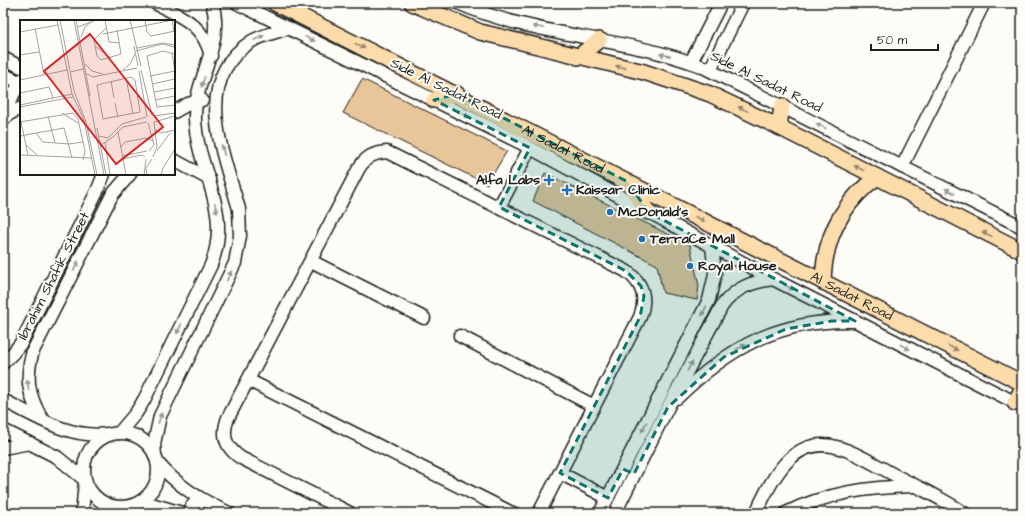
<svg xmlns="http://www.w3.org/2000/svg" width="1025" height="516" font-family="'Architects Daughter',sans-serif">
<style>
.building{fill:#e9c59a;stroke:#1c1c1c}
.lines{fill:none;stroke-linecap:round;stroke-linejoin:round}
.minor-casing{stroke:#1c1c1c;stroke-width:15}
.major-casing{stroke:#1c1c1c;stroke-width:18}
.minor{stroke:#fdfcf7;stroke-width:12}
.major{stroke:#fddcac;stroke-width:15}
.oneway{fill:#989794}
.oneway2{fill:#98866b}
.marked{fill:#0f766e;fill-opacity:0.2;stroke:#0f766e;stroke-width:3;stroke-dasharray:8 5;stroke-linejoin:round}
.poi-dot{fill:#1f6fb2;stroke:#fdfcf7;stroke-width:1.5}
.labels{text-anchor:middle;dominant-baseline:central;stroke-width:4;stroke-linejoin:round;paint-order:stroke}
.street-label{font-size:14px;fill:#1c1c1c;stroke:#fdfcf7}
.poi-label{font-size:14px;font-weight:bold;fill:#1c1c1c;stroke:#fdfcf7;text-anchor:start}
.inset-road{fill:none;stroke:#a3a29f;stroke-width:1}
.view{fill:#d62828;fill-opacity:0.15;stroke:#d62828;stroke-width:2}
.inset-edge{fill:none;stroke:#1c1c1c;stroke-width:2}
</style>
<rect width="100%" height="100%" fill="#fdfcf7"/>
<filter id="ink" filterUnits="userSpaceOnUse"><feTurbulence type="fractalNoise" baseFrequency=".025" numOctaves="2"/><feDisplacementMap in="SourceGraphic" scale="8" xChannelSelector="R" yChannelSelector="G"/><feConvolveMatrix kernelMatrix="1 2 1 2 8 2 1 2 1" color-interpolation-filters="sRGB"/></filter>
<g filter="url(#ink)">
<g class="building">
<polygon points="362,79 507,151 487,184 343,113"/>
<polygon points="545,173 690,245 699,286 697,300 663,293 657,265 533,201"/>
</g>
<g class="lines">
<defs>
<g id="minor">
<path d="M155 3C182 17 203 24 211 56"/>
<polyline points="237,3 519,142 773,279 1022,406"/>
<path d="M458 3C534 37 622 36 701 66L1022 227"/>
<polyline points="3,58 21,67"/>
<polyline points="691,62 721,3"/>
<polyline points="710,70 743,3"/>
<polyline points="3,74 21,83"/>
<polyline points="174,112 188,104 202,100"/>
<polyline points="3,114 21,80"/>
<polyline points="3,120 11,113 21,108"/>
<polyline points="174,160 209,179"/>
<polyline points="902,167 984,3"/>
<polyline points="499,207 530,148"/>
<polyline points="311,261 424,318"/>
<polyline points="460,336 594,406"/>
<polyline points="3,363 13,353 21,343 98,189 104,174"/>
<polyline points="248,380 512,513"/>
<path d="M677 398C729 347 778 320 852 321"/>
<path d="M3 400C35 416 69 439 107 434"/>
<path d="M43 420C28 397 25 377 33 351L112 195 130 174"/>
<polyline points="3,430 57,457 85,480"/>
<circle cx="121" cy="470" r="37"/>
<path d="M119 433 136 413 144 400 211 265C233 209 197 172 195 119 194 79 225 44 212 3"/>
<polyline points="3,448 30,443"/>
<path d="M155 456 154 444 160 416 235 263 240 236 239 209C224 155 190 80 252 41 263 35 277 32 289 28"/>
<path d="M157 462C177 486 201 500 229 513"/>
<polyline points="560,473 608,498"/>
<polyline points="141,501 182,513"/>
<polyline points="82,513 85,482"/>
<polyline points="191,513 192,506 197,501 204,501"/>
<path d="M350 513 241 458C226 448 221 436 228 418L359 168C366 157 373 153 387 152L626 271C643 283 647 298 640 317L539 513"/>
<polyline points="600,513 709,300 715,274 712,246"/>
<path d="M615 513 668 407 722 306C735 288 751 282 773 279"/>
<path d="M756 513C772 478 794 433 840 448 857 453 872 463 887 471 913 485 940 497 964 513"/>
<path d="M786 513C826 493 869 487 914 486"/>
</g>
<g id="major">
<path id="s1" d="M275 3 1022 383"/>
<polyline points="412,3 480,32 644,72 710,94 779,127 1022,251"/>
<polyline points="578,57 599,40"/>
<polyline points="434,100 457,94"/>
<polyline points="779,127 782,106"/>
<polyline points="628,183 648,212"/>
<path d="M823 282C824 238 842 203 877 177"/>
<polyline points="1015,403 1022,389"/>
</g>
</defs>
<use href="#minor" class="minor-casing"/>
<use href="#major" class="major-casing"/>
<use href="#minor" class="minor"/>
<use href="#major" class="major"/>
</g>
<defs><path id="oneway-solid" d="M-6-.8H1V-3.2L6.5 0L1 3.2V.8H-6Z"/></defs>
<g class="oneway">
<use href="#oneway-solid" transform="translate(538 27) rotate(-168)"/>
<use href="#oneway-solid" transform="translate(259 38) rotate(-25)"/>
<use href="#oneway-solid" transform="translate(310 39) rotate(26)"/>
<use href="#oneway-solid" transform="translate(665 55) rotate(-167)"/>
<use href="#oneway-solid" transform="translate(203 82) rotate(107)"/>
<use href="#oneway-solid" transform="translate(464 115) rotate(26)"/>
<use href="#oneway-solid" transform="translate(821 126) rotate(-153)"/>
<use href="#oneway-solid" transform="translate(223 150) rotate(-105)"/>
<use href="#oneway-solid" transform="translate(950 191) rotate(-153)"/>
<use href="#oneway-solid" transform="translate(216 208) rotate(76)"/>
<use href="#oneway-solid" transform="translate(76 266) rotate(-63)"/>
<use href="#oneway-solid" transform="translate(229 276) rotate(-65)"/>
<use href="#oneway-solid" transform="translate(789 287) rotate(27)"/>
<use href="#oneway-solid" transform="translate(704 311) rotate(117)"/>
<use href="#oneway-solid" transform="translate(179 329) rotate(116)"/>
<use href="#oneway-solid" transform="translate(741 347) rotate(-28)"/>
<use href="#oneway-solid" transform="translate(905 347) rotate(27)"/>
<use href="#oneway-solid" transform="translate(690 366) rotate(-62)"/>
<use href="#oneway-solid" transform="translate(28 385) rotate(-96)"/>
<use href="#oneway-solid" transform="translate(160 418) rotate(-72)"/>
<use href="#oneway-solid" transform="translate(644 427) rotate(117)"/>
</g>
<g class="oneway2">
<use href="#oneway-solid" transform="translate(360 46) rotate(27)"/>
<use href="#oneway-solid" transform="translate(621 67) rotate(-167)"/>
<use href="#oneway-solid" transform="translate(743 109) rotate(-154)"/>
<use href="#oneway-solid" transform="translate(859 168) rotate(-153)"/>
<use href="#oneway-solid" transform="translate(700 219) rotate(27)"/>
<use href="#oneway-solid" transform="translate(987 234) rotate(-153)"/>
<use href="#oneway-solid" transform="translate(953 348) rotate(27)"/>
</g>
</g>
<path class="marked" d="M457 94 628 182 648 212 855 321H832L786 329 724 357 668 407 634 474 623 469 608 498 560 473 640 317 644 296 641 286 626 271 499 207 530 148 434 100Z"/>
<g class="poi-dot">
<path d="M547 174h4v4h4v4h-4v4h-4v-4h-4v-4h4z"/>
<path d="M565 184h4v4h4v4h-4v4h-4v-4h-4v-4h4z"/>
<circle cx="610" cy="212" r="4"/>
<circle cx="642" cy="239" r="4"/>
<circle cx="690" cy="266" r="4"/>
</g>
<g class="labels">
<g class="street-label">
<text transform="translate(766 82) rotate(26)">Side Al Sadat Road</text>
<text transform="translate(446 89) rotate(26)">Side Al Sadat Road</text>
<text stroke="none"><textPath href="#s1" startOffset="323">Al Sadat Road</textPath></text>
<text transform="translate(54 276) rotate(-63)">Ibrahim Shafik Street</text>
<text stroke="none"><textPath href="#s1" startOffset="647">Al Sadat Road</textPath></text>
</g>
<g class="poi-label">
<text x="540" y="180" text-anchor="end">Alfa Labs</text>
<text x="576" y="190">Kaissar Clinic</text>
<text x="618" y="212">McDonald's</text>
<text x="650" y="239">TerraCe Mall</text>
<text x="698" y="266">Royal House</text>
</g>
</g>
<g transform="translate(20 20)">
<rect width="155" height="155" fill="#fdfcf7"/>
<path class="inset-road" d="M37 0 52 74 64 100 75 155M40 0 54 71 66 102 77 155M54 0 84 155M56 0 70 76M85 0 89 22 100 23M110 0 121 46M125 0 127 12 131 16 155 11M152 0 154 12M58 7 76 0M15 8 24 55M86 8 74 20 77 36 81 40 101 34 97 10M0 12 38 5M83 14 153 0M61 17 65 7 72 1M114 26 118 46M76 27 91 38M117 28 143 23 155 25M116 31 142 24 155 27M152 33 155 51M155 34 143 31 127 36 137 87 155 85M0 35 19 32M65 44 72 51 83 54M103 50 110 44 115 34M121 50 132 95M119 51 127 97M50 52 63 49M67 54 73 57 117 48M130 56 155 51M111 57 115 60 120 92 83 99 77 65ZM106 58 113 94M0 60 47 50M91 61 94 78M132 64 155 59M134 72 155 68M0 73 29 67 33 78M135 80 155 76M95 83 98 97M0 85 52 74M0 87 53 77M42 93 58 103M28 96 35 123M134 96 155 93M0 97 8 135M0 102 53 93 58 99 65 131 63 140M134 102 155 96M128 103 134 125 129 131M77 108 86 155M135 110 141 113 155 110M98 112 106 155M16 113 23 122 49 124 63 122M0 116 44 108 52 138M79 116 88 118 102 104 126 97M85 122 90 155M6 125 17 135M81 125 93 117 103 107 127 102M101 127 105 122 126 118 133 121M137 131 150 113M0 135 71 138M102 136 127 131M133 137 137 127 134 102M102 139 122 135 125 137M124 155 126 139M127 155 126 148 132 139M141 155 143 148 155 129"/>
<path class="view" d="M70 14 143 107 96 144 24 51Z"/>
<rect width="155" height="155" class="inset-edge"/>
</g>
<rect width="1025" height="516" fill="none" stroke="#fdfcf7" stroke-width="16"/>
<rect x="8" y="8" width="1009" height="500" fill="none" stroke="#1c1c1c" stroke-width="1.5" filter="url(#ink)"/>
<path d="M871 44v6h67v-6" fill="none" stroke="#1c1c1c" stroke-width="2"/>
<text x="877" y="44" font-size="12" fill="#1c1c1c" stroke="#fdfcf7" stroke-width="3" paint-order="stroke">50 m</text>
</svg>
